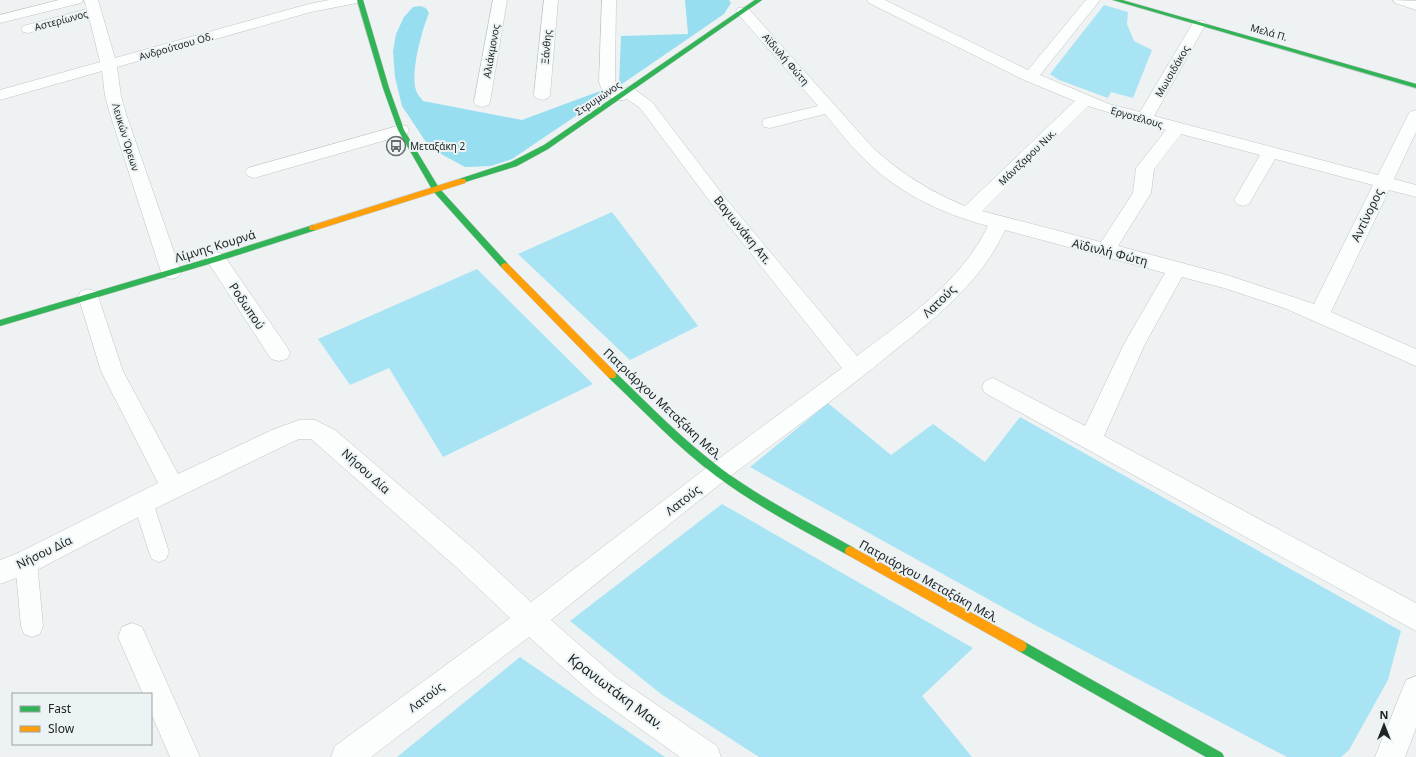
<svg xmlns="http://www.w3.org/2000/svg" width="1416" height="757" font-family="'Noto Sans',sans-serif">
<style>
.green{fill:#a9e4f5}
.forest{fill:#96def0}
.lines{fill:none;stroke-linecap:round;stroke-linejoin:round}
.lane-casing{stroke:#c1c4c4;stroke-width:1}
.street-casing{stroke:#c1c4c4;stroke-width:1}
.fast-casing{stroke:#c1c4c4;stroke-width:1}
.slow-casing{stroke:#c1c4c4;stroke-width:1}
.lane{fill:#fcfdfd;fill-rule:evenodd}
.street{fill:#fcfdfd;fill-rule:evenodd}
.fast{fill:#30b455;fill-rule:evenodd}
.slow{fill:#ff9f0a;fill-rule:evenodd}
.labels{text-anchor:middle;dominant-baseline:central;stroke-width:4;stroke-linejoin:round;paint-order:stroke}
.far-street-label{font-size:10px;fill:#212425;stroke:#ecf3f5}
.far-poi-label{font-size:10px;fill:#212425;stroke:#ecf3f5;text-anchor:start}
.street-label{font-size:12px;fill:#212425;stroke:#ecf3f5}
.near-street-label{font-size:14px;fill:#212425;stroke:#ecf3f5}
</style>
<rect width="100%" height="100%" fill="#eef2f3"/>
<g class="green">
<polygon points="1104,5 1128,12 1127,24 1134,41 1152,50 1133,98 1111,92 1108,98 1059,80 1050,74"/>
<polygon points="612,212 698,326 630,360 518,254"/>
<polygon points="477,269 593,384 443,457 389,368 350,385 318,339"/>
<polygon points="828,403 891,455 933,424 985,462 1020,417 1401,631 1388,680 1349,750 1341,757 1287,757 1033,624 750,467"/>
<polygon points="722,504 973,648 922,696 972,757 759,757 661,694 570,621"/>
<polygon points="520,657 665,757 397,757"/>
</g>
<g class="forest">
<polygon points="685,0 729,0 731,3 724,14 619,86 621,36 688,34"/>
<path d="M420 6 426 8 429 13C422 30 410 73 416 90 417 94 421 98 423 101L522 120 600 91 607 95 512 159 491 166 465 167 430 148 402 106 395 77 393 51 396 34 404 17 413 7Z"/>
</g>
<g class="lines">
<defs>
<g id="lane">
<polygon points="143,493 150,496 153,502 169,552 166,559 159,562 152,559 149,552 133,502 136,496"/>
<polygon points="26,552 33,555 37,562 43,626 40,634 32,637 24,634 21,626 15,562 19,555"/>
</g>
<g id="street">
<polygon points="59,0 83,0 81,3 0,23 0,15"/>
<polygon points="84,0 98,0 115,58 309,4 329,0 359,0 357,3 311,12 117,67 121,96 127,117 181,272 178,277 171,279 164,277 161,272 111,117 105,96 102,71 0,100 0,90 100,62 89,17 28,33 23,32 21,29 23,26 87,9"/>
<polygon points="493,0 507,0 490,102 488,105 482,107 476,105 474,102"/>
<polygon points="544,0 558,0 550,95 548,98 542,100 536,98 534,95"/>
<path d="M602 0H616L615 82 616 87 621 90 628 87 634 89 652 102 726 199 857 356C906 319 961 282 988 226 940 213 896 192 861 156 848 143 837 128 825 114L770 128 764 127 762 123 764 119 818 106 738 14 736 11 738 8H748L873 148C902 174 929 191 965 206L1075 101 1024 80 869 3 867 0H885L1028 70 1086 0H1100L1040 75 1109 104 1140 112 1194 21H1204L1206 24 1154 116 1378 175 1408 115 1410 112 1416 110V132L1394 179 1416 185V197L1389 190 1331 312 1416 349V366L1284 308 1224 288 1182 277 1145 344 1104 436 1416 603V631L985 393 982 387 985 381 993 378 1085 426 1124 344 1165 273 1005 230C981 283 934 319 889 355 837 398 782 437 728 478 668 524 610 573 551 620L616 677 717 746 721 757H680L596 697 529 637 371 757H331L335 746 510 618 456 567 311 439H299L288 444 152 510 35 571 0 584V560L18 553 158 483 101 371 78 296 81 291 88 289 95 291 98 296 123 371 178 474 272 430 299 420H315L335 430 474 549 531 602 710 465 842 368 714 207 640 108 627 99C614 104 602 94 599 82ZM1088 106 1166 130 1136 168 1133 193 1101 242 982 211ZM1181 134 1260 155 1234 200 1237 204 1243 206 1249 204 1275 159 1373 185 1314 304 1227 275 1118 246 1151 193 1154 169Z"/>
<polygon points="1393,0 1416,1 1416,10 1395,3"/>
<polygon points="401,125 407,126 409,130 407,134 254,178 248,176 245,172 248,168"/>
<polygon points="216,252 223,254 287,347 290,353 287,359 279,361 271,359 206,259 209,254"/>
<polygon points="132,623 142,627 200,757 170,757 151,713 151,694 143,694 118,637 122,627"/>
<polygon points="1416,676 1416,728 1405,757 1375,757 1406,680"/>
</g>
<g id="fast">
<polygon points="357,0 363,0 389,88 404,130 439,188 508,264 509,266 508,268 502,268 433,191 398,130 383,88"/>
<polygon points="755,0 762,0 548,149 517,166 462,183 458,181 459,179 511,162 544,145"/>
<polygon points="1113,0 1122,0 1416,84 1416,88"/>
<polygon points="313,225 316,226 317,228 316,230 219,261 0,326 0,320 213,257"/>
<path d="M612 371 615 372C650 406 684 441 723 470 764 500 810 523 854 548L855 551 854 554 850 556 846 554C802 530 757 506 716 476 677 447 644 411 609 378L608 375 609 372Z"/>
<polygon points="1021,640 1222,753 1224,757 1206,757 1017,650 1015,646 1017,642"/>
</g>
<g id="slow">
<polygon points="459,179 465,179 466,181 465,183 316,230 310,230 309,228 310,226"/>
<polygon points="505,263 508,264 615,372 616,375 615,378 609,378 502,268 501,266 502,264"/>
<polygon points="850,546 1025,642 1027,646 1025,650 1021,652 1017,650 846,554 845,551 846,548"/>
</g>
</defs>
<use href="#lane" class="lane-casing"/>
<use href="#street" class="street-casing"/>
<use href="#fast" class="fast-casing"/>
<use href="#slow" class="slow-casing"/>
<use href="#lane" class="lane"/>
<use href="#street" class="street"/>
<use href="#fast" class="fast"/>
<use href="#slow" class="slow"/>
</g>
<defs>
<symbol id="bus-ring" viewBox="-11 -11 22 22"><circle r="9.5" fill="#ecf3f5" stroke="#696c6d" stroke-width="1.5"/><path d="M-5-6H5V4H4V6H2V4H-2V6H-4V4H-5ZM-3.5-4V0h7V-4ZM-3.5 1.2v1.5H-2V1.2ZM2 1.2v1.5H3.5V1.2Z" fill="#696c6d"/></symbol>
</defs>
<g fill-rule="evenodd">
<use href="#bus-ring" x="385" y="135" width="22" height="22"/>
</g>
<g class="labels">
<g class="far-street-label">
<text transform="translate(61 20) rotate(-15)">Αστερίωνος</text>
<text transform="translate(1269 32) rotate(16)">Μελά Π.</text>
<text transform="translate(176 46) rotate(-16)">Ανδρούτσου Οδ.</text>
<text transform="translate(546 47) rotate(-85)">Ξάνθης</text>
<text transform="translate(491 51) rotate(-80)">Αλιάκμονος</text>
<text transform="translate(786 59) rotate(49)">Αϊδινλή Φώτη</text>
<text transform="translate(1172 71) rotate(-60)">Μωισιδάκος</text>
<text transform="translate(598 98) rotate(-34)">Στρυμώνος</text>
<text transform="translate(1137 117) rotate(16)">Εργοτέλους</text>
<text transform="translate(126 137) rotate(73)">Λευκών Όρεων</text>
<text transform="translate(1027 157) rotate(-44)">Μάντζαρου Νικ.</text>
</g>
<g class="far-poi-label">
<text x="410" y="146">Μεταξάκη 2</text>
</g>
<g class="street-label">
<text transform="translate(1367 215) rotate(-64)">Αντίνορος</text>
<text transform="translate(743 230) rotate(51)">Βαγιωνάκη Απ.</text>
<text transform="translate(215 246) rotate(-17)">Λίμνης Κουρνά</text>
<text transform="translate(1110 252) rotate(14)">Αϊδινλή Φώτη</text>
<text transform="translate(939 301) rotate(-44)">Λατούς</text>
<text transform="translate(247 306) rotate(56)">Ροδωπού</text>
<text transform="translate(663 404) rotate(43)">Πατριάρχου Μεταξάκη Μελ.</text>
<text transform="translate(366 471) rotate(42)">Νήσου Δία</text>
<text transform="translate(683 500) rotate(-38)">Λατούς</text>
<text transform="translate(44 552) rotate(-26)">Νήσου Δία</text>
<text transform="translate(929 581) rotate(29)">Πατριάρχου Μεταξάκη Μελ.</text>
<text transform="translate(426 697) rotate(-37)">Λατούς</text>
</g>
<g class="near-street-label">
<text transform="translate(616 691) rotate(37)">Κρανιωτάκη Μαν.</text>
</g>
</g>
<rect x="12" y="693" width="140" height="52" fill="#ecf3f5" stroke="#9ba0a2"/>
<rect x="20" y="706" width="20" height="6" fill="#30b455" stroke="#9ba0a2"/>
<text x="48" y="713" font-size="12" fill="#212425">Fast</text>
<rect x="20" y="726" width="20" height="6" fill="#ff9f0a" stroke="#9ba0a2"/>
<text x="48" y="733" font-size="12" fill="#212425">Slow</text>
<g transform="translate(1384 725)" stroke="#ecf3f5" stroke-width="3" paint-order="stroke">
<path d="M0-3L7 15L0 10L-7 15Z" fill="#212425"/>
<text y="-6" font-size="11" font-weight="bold" text-anchor="middle" fill="#212425">N</text>
</g>
</svg>
